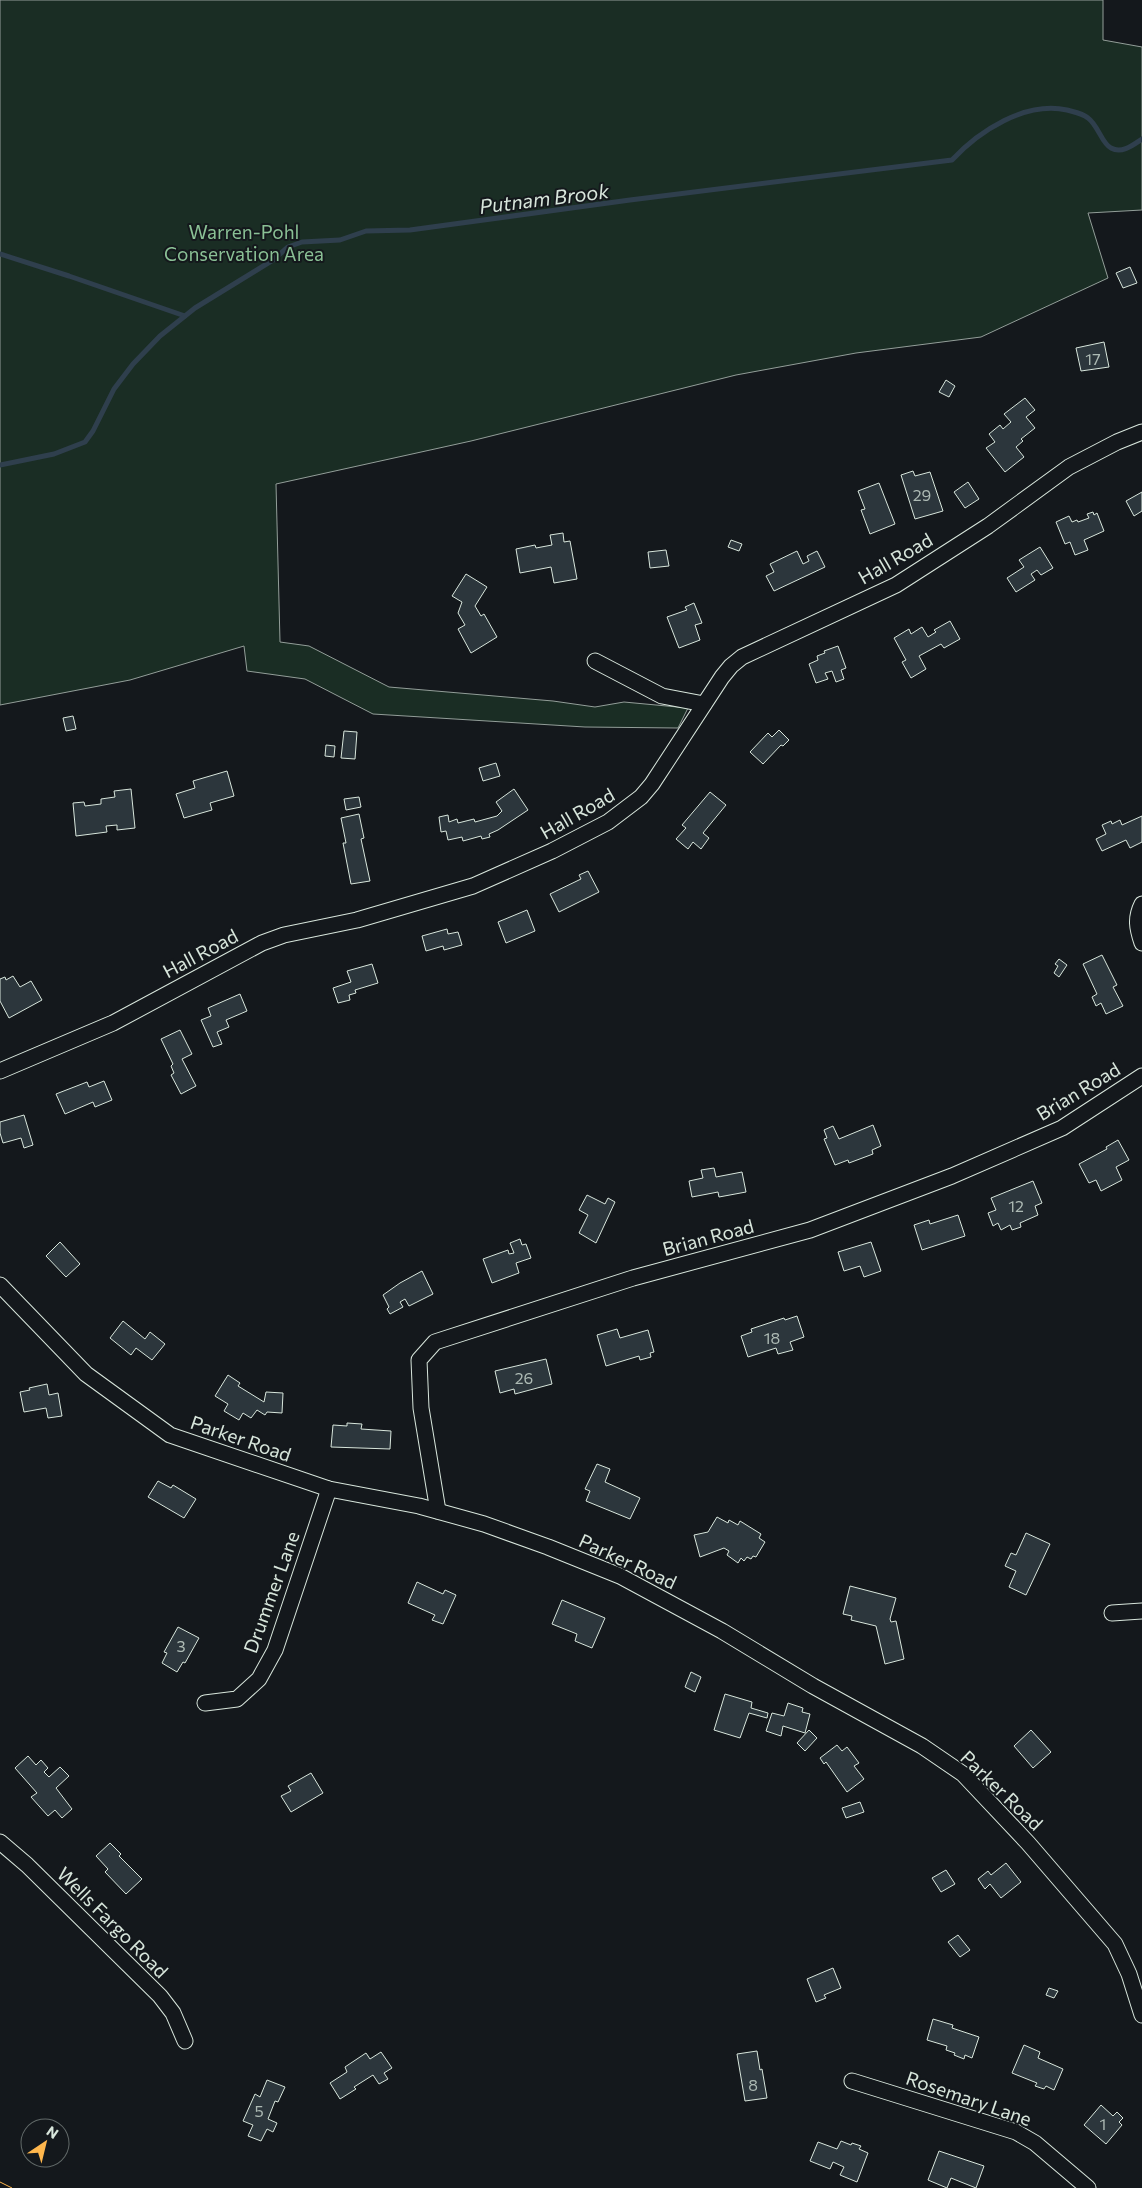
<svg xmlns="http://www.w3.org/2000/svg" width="1142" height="2188" font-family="Commissioner,sans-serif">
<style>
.green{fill:#1a2d24;stroke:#939e99}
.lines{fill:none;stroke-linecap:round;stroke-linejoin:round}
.stream{stroke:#2f3f4d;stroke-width:5}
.building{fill:#2c363c;stroke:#d8e6dc}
.street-casing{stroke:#d8e6dc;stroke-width:17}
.street{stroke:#14181c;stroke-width:15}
.power{stroke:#ffb74d;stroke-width:1;stroke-dasharray:18 4 2.5 4;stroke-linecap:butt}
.labels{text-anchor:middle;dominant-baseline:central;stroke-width:4;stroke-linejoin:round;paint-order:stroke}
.number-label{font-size:16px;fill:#adbab4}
.park-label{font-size:19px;fill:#8ac095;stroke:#14181c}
.street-label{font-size:19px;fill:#d8e6dc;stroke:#14181c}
.water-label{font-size:20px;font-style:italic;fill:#d8e6dc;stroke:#14181c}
</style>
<rect width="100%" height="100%" fill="#14181c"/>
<polygon class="green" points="0,0 1103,0 1103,40 1142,47 1142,210 1088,213 1108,278 981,337 856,353 736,375 471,441 276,484 280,642 309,646 389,687 553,701 595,707 624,702 688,708 678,728 585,727 373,714 305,679 247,671 244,646 130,680 0,705"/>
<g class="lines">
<g class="stream">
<polyline points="0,254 69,276 185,316"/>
<path d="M0 465 54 454 85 442 93 431 114 389 133 364 160 336 195 308 273 260 288 247 302 242 340 240 366 231 410 230 630 200 952 160C979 131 1025 101 1067 110 1074 112 1082 113 1088 118 1098 125 1102 144 1111 148 1122 154 1133 145 1142 139"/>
</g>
</g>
<g class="building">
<polygon points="1130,267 1137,283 1123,288 1116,273"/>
<polygon points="1104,342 1109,367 1081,371 1076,348"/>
<polygon points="946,380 955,386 949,397 939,392"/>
<polygon points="1025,398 1035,410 1026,417 1035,428 1021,439 1023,441 1016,447 1024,457 1005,472 986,448 995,442 989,434 1000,425 1003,429 1011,422 1004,414"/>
<polygon points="913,471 915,476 930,472 943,511 915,519 901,475"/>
<polygon points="968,482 979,499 965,508 954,492"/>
<polygon points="879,483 895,524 870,534 861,510 865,509 858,491"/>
<polygon points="1142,492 1142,511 1134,516 1126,501"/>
<polygon points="1093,512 1094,515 1097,513 1104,531 1084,540 1088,550 1075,555 1070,542 1065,544 1056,522 1069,516 1072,522 1077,520 1078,522 1089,518 1087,514"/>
<polygon points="563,533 564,542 570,541 577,579 554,583 551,567 520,573 516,549 535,545 536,548 552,545 550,535"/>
<polygon points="731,540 742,544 739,551 728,547"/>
<polygon points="1040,547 1053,568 1041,575 1037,570 1031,574 1035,580 1016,592 1007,578 1024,567 1019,560"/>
<polygon points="666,550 669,566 650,568 648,552"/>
<polygon points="797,551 803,564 809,561 807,556 817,551 825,567 774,591 766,576 774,572 770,564"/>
<polygon points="466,574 487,587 475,606 481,616 484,614 497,637 471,653 458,629 465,625 458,613 462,602 452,596"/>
<polygon points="694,603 702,623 695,625 700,640 679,648 667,617 687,610 685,607"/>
<polygon points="950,621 960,639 944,648 941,644 919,656 926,669 911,678 902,662 906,660 894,638 909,629 911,634 922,627 928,637 936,632 934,630"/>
<polygon points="838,646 846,668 841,670 844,679 836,682 832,671 825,673 828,679 816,683 809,664 818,660 817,656 825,653 824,651"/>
<polygon points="73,716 76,729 66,731 63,718"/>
<polygon points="779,730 789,740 783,746 781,745 763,764 750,752 768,733 772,737"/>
<polygon points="344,731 357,732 355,759 341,758"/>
<polygon points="326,745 335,746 334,757 325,756"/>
<polygon points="496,763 500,776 483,781 479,768"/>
<polygon points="227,771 234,796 210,803 212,810 184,818 176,794 195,788 193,781"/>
<polygon points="131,789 135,828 117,830 117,825 106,826 107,832 76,836 73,803 84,802 85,806 101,804 101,799 115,797 114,791"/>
<polygon points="514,789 528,810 498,830 489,834 490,837 482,839 481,836 463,841 462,837 448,840 446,831 441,832 439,817 448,815 449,822 457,819 458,823 474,819 475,822 497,816 502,811 496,802"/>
<polygon points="710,792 726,805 703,833 709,838 701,849 693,842 688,849 676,839 686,828 682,825"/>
<polygon points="359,797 361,807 346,810 344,799"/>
<polygon points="359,814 364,838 361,839 370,881 351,884 343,843 346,843 341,818"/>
<polygon points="1142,816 1142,842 1130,848 1126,840 1102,851 1096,839 1106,834 1102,825 1111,821 1112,824 1120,820 1122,825"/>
<polygon points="588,871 599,892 559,912 550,894 581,879 579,875"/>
<polygon points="527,910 535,931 506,943 498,922"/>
<polygon points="447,929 448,934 458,932 462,945 444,950 443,946 426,951 422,936"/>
<polygon points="1102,955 1117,985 1113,987 1123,1006 1106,1014 1101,1003 1096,1006 1092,997 1097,994 1083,964"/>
<polygon points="1059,959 1067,965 1059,977 1054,973 1058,966 1055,964"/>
<polygon points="372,964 378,983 355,990 356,993 349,995 350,1000 338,1003 333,988 351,982 347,971"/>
<polygon points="13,976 20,987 31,981 42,1000 9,1018 0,1001 0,979 5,977 6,980"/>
<polygon points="240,994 247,1011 226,1020 229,1027 217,1032 222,1044 213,1047 201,1020 211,1016 208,1008"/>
<polygon points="180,1030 192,1054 182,1059 196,1086 181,1094 171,1075 174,1073 171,1066 173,1064 161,1039"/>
<polygon points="104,1081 112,1100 95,1107 93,1102 65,1114 56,1094 87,1082 89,1087"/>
<polygon points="24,1115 33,1145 24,1148 21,1138 3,1143 0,1133 0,1122"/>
<polygon points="873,1125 881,1146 872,1150 873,1154 849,1163 848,1160 835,1165 824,1139 827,1138 824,1130 833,1126 839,1139"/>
<polygon points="1118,1140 1129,1160 1116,1167 1122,1180 1101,1191 1096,1180 1089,1183 1079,1164 1107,1149 1106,1147"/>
<polygon points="714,1168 716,1177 742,1172 746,1192 719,1197 718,1192 692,1197 689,1181 703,1178 701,1170"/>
<polygon points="1033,1181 1042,1203 1035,1206 1038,1215 1020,1223 1021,1227 1012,1230 1010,1225 1001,1230 998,1223 993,1226 988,1213 996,1210 991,1198"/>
<polygon points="587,1195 605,1204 608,1198 615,1202 596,1243 579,1233 588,1215 579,1210"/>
<polygon points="958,1215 965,1236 922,1250 914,1225 929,1220 930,1224"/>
<polygon points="520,1239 522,1245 526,1244 531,1258 516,1263 519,1273 492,1283 483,1259 508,1250 509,1254 514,1253 510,1243"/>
<polygon points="60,1242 80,1264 66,1277 46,1256"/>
<polygon points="871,1242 881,1271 864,1277 860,1266 844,1271 838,1252"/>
<polygon points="422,1271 433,1294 409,1306 405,1299 400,1302 403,1307 390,1314 387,1309 389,1307 383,1295 400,1283"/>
<polygon points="797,1316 804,1337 790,1342 793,1350 778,1354 776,1348 748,1357 741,1336 752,1332 751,1329 784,1318 785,1320"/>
<polygon points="123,1321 145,1339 150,1332 165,1344 152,1360 136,1348 131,1355 110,1338"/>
<polygon points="617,1329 620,1338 648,1330 654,1352 650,1353 651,1357 640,1360 639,1356 606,1366 597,1335"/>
<polygon points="546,1359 552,1384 515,1394 514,1389 500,1393 495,1371"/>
<polygon points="228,1375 240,1383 238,1386 264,1402 266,1392 283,1393 282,1413 267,1412 265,1415 257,1410 251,1418 243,1413 239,1420 224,1411 228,1404 215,1396"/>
<polygon points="47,1384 49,1395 58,1393 62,1416 48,1418 46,1408 24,1412 20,1392 30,1390 29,1388"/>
<polygon points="347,1423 362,1424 361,1429 391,1431 390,1449 331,1447 333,1425 347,1426"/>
<polygon points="597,1464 610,1469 605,1482 640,1498 630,1519 586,1501 590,1491 585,1489"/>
<polygon points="158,1481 171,1488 173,1485 196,1499 184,1518 148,1497"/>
<polygon points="717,1517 728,1523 729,1520 738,1525 740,1521 761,1534 759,1538 765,1542 756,1557 753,1556 751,1559 747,1557 744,1561 741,1558 738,1563 727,1555 729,1551 724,1548 700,1557 694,1535 708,1532"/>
<polygon points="1026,1533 1050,1544 1026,1595 1009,1587 1016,1571 1005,1566 1011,1553 1016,1555"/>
<polygon points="417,1582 443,1594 445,1590 456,1595 443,1624 432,1620 435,1615 408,1603"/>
<polygon points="850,1586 896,1598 890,1619 891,1622 896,1621 904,1659 885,1664 876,1626 851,1620 852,1616 843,1614"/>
<polygon points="562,1600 605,1618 592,1648 575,1641 577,1634 552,1624"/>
<polygon points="178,1627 199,1638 185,1663 183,1662 177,1672 162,1663 167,1653 164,1652"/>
<polygon points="691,1672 701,1677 695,1692 685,1687"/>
<polygon points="725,1694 752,1702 751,1708 768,1713 767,1718 749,1713 740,1738 714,1730"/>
<polygon points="788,1703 803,1708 802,1712 810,1714 805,1733 783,1726 781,1736 766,1731 772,1713 784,1716"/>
<polygon points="809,1730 817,1738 805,1751 797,1743"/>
<polygon points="1031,1730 1051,1752 1033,1768 1014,1746"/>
<polygon points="837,1745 842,1751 847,1747 859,1763 854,1766 864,1779 847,1792 826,1762 824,1764 820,1758"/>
<polygon points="28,1756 36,1765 41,1760 48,1768 44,1772 49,1777 60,1767 69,1776 56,1788 72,1809 62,1818 55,1810 48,1816 31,1797 37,1793 15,1768"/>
<polygon points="311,1773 323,1793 291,1812 281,1796 291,1791 288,1786"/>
<polygon points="860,1802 864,1812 846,1818 842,1808"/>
<polygon points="110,1843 121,1854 119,1856 142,1879 126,1894 105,1872 108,1869 96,1856"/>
<polygon points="1006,1863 1021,1882 1001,1898 990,1884 985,1889 978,1879 988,1871 991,1875"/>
<polygon points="946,1870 955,1884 941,1892 932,1878"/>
<polygon points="958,1935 970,1950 960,1957 948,1942"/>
<polygon points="833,1968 841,1988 824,1995 826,1998 816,2002 807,1979"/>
<polygon points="1049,1988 1058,1991 1054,1998 1046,1995"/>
<polygon points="933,2019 953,2025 952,2028 979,2037 972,2058 965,2055 964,2059 954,2055 955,2053 946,2050 947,2046 927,2040"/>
<polygon points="1024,2045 1040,2052 1038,2058 1063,2069 1054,2090 1046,2086 1044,2089 1035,2086 1037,2083 1012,2073"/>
<polygon points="757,2051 760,2070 762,2069 767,2098 745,2101 737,2054"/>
<polygon points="381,2052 392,2068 384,2073 388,2079 379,2084 373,2075 354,2087 356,2089 340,2099 330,2083 347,2072 345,2067 366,2053 370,2059"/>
<polygon points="267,2080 285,2087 278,2102 275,2101 268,2119 277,2123 273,2132 267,2129 261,2141 248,2136 253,2125 243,2121 255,2094 260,2097"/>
<polygon points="1101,2105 1113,2116 1117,2112 1123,2118 1119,2122 1122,2125 1106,2144 1084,2125"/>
<polygon points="841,2141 851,2145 852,2143 861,2146 859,2149 868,2153 857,2182 840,2175 844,2167 833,2162 830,2169 810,2161 818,2142 837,2149"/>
<polygon points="939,2151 984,2166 976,2188 951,2178 947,2188 928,2180"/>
</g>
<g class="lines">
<defs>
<g id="street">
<polyline points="595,661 662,696 704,704"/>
<path d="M1142 904C1135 918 1137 928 1142 943"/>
<polyline points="0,1071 113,1023 262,943 284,935 357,920 473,886 552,851 608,822 641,797 652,784 722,677 731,666 742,657 896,585 988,526 1069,467 1117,442 1142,432"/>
<polyline points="0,1285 86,1374 170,1435 329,1489 419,1506 484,1524 548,1547 620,1576 722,1631 813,1686 922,1746 963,1774 1028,1843 1115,1944 1129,1974 1142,2015"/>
<polyline points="438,1511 421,1408 419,1360 435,1342 633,1278 810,1230 952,1176 1062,1128 1142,1076"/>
<polyline points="1112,1613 1142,1611"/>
<polyline points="205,1703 237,1699 259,1679 275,1650 329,1489"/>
<polyline points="0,1842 27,1865 160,1996 173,2013 185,2041"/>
<polyline points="852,2081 1016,2132 1035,2143 1088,2188"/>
</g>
</defs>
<use href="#street" class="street-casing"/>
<use href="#street" class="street"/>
<polyline class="power" points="0,2182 12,2188"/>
</g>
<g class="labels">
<g class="number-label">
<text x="1093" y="358">17</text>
<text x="922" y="494">29</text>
<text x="1016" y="1205">12</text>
<text x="772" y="1337">18</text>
<text x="524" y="1377">26</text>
<text x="181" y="1645">3</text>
<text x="753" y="2084">8</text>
<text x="259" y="2110">5</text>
<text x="1103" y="2123">1</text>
</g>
<g class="park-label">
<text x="244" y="231">Warren-Pohl<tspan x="244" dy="22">Conservation Area</tspan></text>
</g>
<g class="street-label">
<text transform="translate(895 558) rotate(-30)">Hall Road</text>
<text transform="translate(577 813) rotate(-30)">Hall Road</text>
<text transform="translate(200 953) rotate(-28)">Hall Road</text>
<text transform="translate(1078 1091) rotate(-31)">Brian Road</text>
<text transform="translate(708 1237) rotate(-15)">Brian Road</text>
<text transform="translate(241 1438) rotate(19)">Parker Road</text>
<text transform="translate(628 1561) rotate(25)">Parker Road</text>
<text transform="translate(271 1592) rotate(-70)">Drummer Lane</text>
<text transform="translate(1002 1790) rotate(44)">Parker Road</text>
<text transform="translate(113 1922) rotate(45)">Wells Fargo Road</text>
<text transform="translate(969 2098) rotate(19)">Rosemary Lane</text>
</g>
<g class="water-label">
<text transform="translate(544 198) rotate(-7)">Putnam Brook</text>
</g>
</g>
<g transform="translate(45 2143) rotate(35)"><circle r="24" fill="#14181c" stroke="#626a69"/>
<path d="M0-4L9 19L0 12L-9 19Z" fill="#ffb74d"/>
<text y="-8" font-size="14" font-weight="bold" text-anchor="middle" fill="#d8e6dc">N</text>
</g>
</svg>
